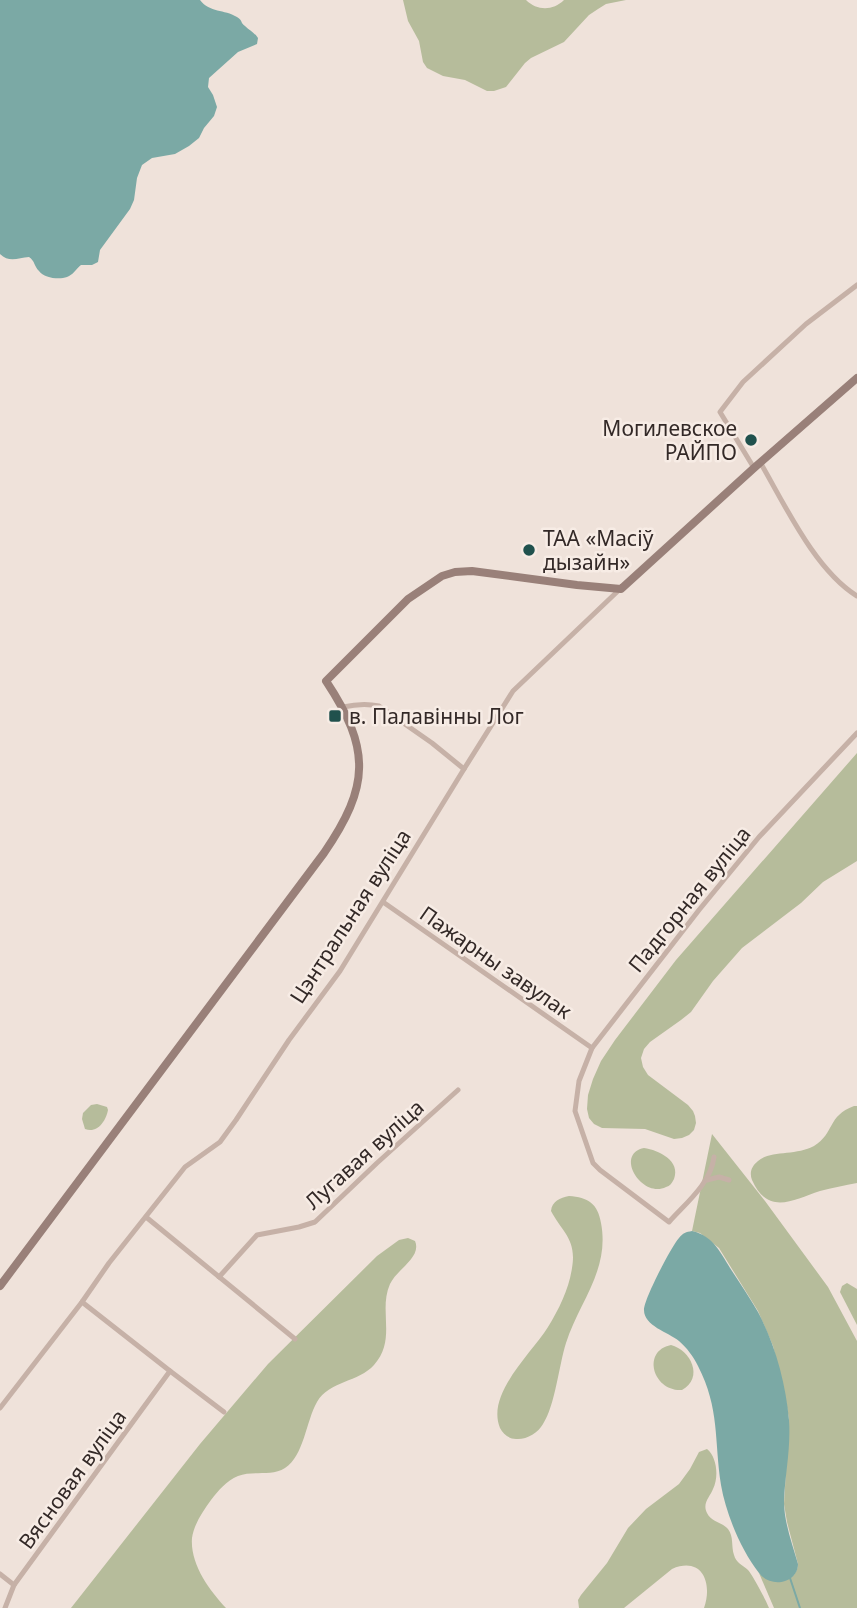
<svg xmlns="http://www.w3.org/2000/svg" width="857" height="1608" font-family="'Noto Sans',sans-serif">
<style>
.green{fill:#b6bc9b}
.water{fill:#7ba9a5}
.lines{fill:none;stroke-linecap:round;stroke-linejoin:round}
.stream{stroke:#7ba9a5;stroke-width:2}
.street{stroke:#c6b1a7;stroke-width:5}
.secondary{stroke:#998079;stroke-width:8}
.poi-dot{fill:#20514d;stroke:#f7ece5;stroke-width:2.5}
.labels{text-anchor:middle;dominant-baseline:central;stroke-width:5;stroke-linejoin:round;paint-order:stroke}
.poi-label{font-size:21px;fill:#332927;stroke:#f7ece5;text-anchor:start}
.street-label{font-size:21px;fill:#332927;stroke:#f7ece5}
</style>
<rect width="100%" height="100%" fill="#efe2da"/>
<g class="green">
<path d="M403 0H526C537 11 553 11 564 0H626L606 4 598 9 589 15 564 42 531 58 525 63 506 87 494 91H487L465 80 443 76 427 68 423 62 419 41 408 21Z"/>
<polygon points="857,753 857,861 823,882 801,903 742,948 713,981 691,1012 681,1020 650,1042 644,1049 641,1058 643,1067 648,1075 688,1105 693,1111 695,1116 696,1123 694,1130 689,1135 682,1138 674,1139 645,1129 602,1128 594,1124 589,1118 587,1109 588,1095 593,1079 601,1061 615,1040 676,960"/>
<path d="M97 1104 107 1107 108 1110C106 1121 97 1134 85 1129L82 1119 83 1113 91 1105Z"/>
<path d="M854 1106H857V1183C845 1185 832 1188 820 1191 793 1200 768 1216 752 1180 749 1172 752 1166 758 1161 770 1150 796 1156 814 1146 835 1133 827 1116 854 1106Z"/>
<path d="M712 1134 765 1201 828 1287 857 1341V1608H774L759 1573C771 1586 797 1584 798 1564L787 1522 784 1504 789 1419 785 1396 773 1346 758 1311 719 1248 700 1233 692 1231Z"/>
<path d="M644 1148C659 1150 681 1161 674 1179 672 1183 670 1186 666 1187 642 1199 614 1154 644 1148Z"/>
<path d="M569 1196C588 1197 598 1204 601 1223 610 1270 579 1302 566 1343 559 1365 555 1406 543 1424 538 1433 526 1440 516 1439 509 1439 503 1434 500 1428 486 1394 531 1354 548 1327 559 1309 569 1289 572 1268 577 1239 562 1232 551 1211 552 1201 560 1198 569 1196Z"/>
<path d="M408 1238 415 1241C422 1257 397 1269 390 1284 378 1311 397 1339 374 1365 359 1382 329 1381 317 1402 306 1421 304 1456 285 1468 271 1477 253 1470 238 1476 226 1481 219 1490 211 1500 203 1511 194 1524 192 1538 190 1564 209 1590 226 1608H71L200 1444 268 1364 377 1256 399 1240Z"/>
<polygon points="847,1283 857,1289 857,1325 840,1292 842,1286"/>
<path d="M671 1345C691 1350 704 1378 682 1390 653 1392 641 1351 671 1345Z"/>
<path d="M707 1449C717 1457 719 1477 713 1489 710 1497 702 1503 707 1513 711 1522 722 1522 728 1529 734 1537 731 1546 734 1555 736 1563 743 1565 748 1570 752 1574 767 1602 769 1608H704C713 1583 702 1556 672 1569L624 1608H579L578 1600 581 1595 607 1563 628 1528 646 1509 679 1484 690 1469 699 1452Z"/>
</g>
<g class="water">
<path d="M0 0H200C210 13 224 9 237 17 244 22 239 21 245 26 250 31 254 32 258 38L257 44 238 52 209 78 208 87 213 95 217 107 214 116 204 128 199 138 189 146 175 154 152 158 142 165 137 178 134 200 130 209 100 250 98 262 92 265H81C76 269 73 275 67 277 59 280 44 278 39 271 34 266 35 261 29 257 18 258 9 263 0 254Z"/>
<path d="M692 1231C714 1236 721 1254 732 1271 741 1285 750 1298 758 1312 775 1344 786 1384 789 1420 791 1448 785 1474 784 1501 784 1522 792 1543 798 1564 798 1583 771 1589 759 1573 741 1550 726 1514 721 1485 714 1440 720 1409 698 1366 693 1356 687 1348 679 1341 668 1332 644 1326 644 1310 644 1299 671 1247 679 1238 683 1233 686 1232 692 1231Z"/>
</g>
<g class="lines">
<polyline class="stream" points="790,1578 800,1608"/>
<g class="street">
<path d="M760 462C785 505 815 570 857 596"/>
<polyline points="754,468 720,412 743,382 806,324 857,285"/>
<path d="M343 707C356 704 366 703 379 706L432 743 464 769"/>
<polyline points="383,902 592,1048"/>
<path d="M714 1157C711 1183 686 1203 669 1222L600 1170 593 1163 575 1111 579 1081 592 1048 699 910 759 837 857 733"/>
<polyline points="707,1180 719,1177 729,1180"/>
<polyline points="146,1217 295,1339"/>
<polyline points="219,1277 257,1235 299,1227 315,1222 377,1163 458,1090"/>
<polyline points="82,1302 170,1371 224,1412"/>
<polyline points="0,1408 82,1302 109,1263 185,1167 220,1142 236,1120 289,1040 340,971 464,769 513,691 620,589"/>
<polyline points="0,1574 14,1585"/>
<polyline points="5,1608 14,1585 170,1371"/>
</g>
<path class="secondary" d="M0 1286 324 853C370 786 371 749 326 681L408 599 442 576 455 572 472 571 577 585 621 589 754 468 857 378"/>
</g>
<g class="poi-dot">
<circle cx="751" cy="440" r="7"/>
<circle cx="529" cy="550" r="7"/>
<rect x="328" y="709" width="14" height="14" rx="3.5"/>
</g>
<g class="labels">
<g class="poi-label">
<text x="737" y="428" text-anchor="end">Могилевское<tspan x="737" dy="24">РАЙПО</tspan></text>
<text x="543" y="538">ТАА «Масіў<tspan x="543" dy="24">дызайн»</tspan></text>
<text x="349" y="716">в. Палавінны Лог</text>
</g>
<g class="street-label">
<text transform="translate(689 899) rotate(-51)">Падгорная вуліца</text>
<text transform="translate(350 916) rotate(-57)">Цэнтральная вуліца</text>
<text transform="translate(496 962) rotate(35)">Пажарны завулак</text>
<text transform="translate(364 1154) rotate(-42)">Лугавая вуліца</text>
<text transform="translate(72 1479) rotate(-54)">Вясновая вуліца</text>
</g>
</g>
</svg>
